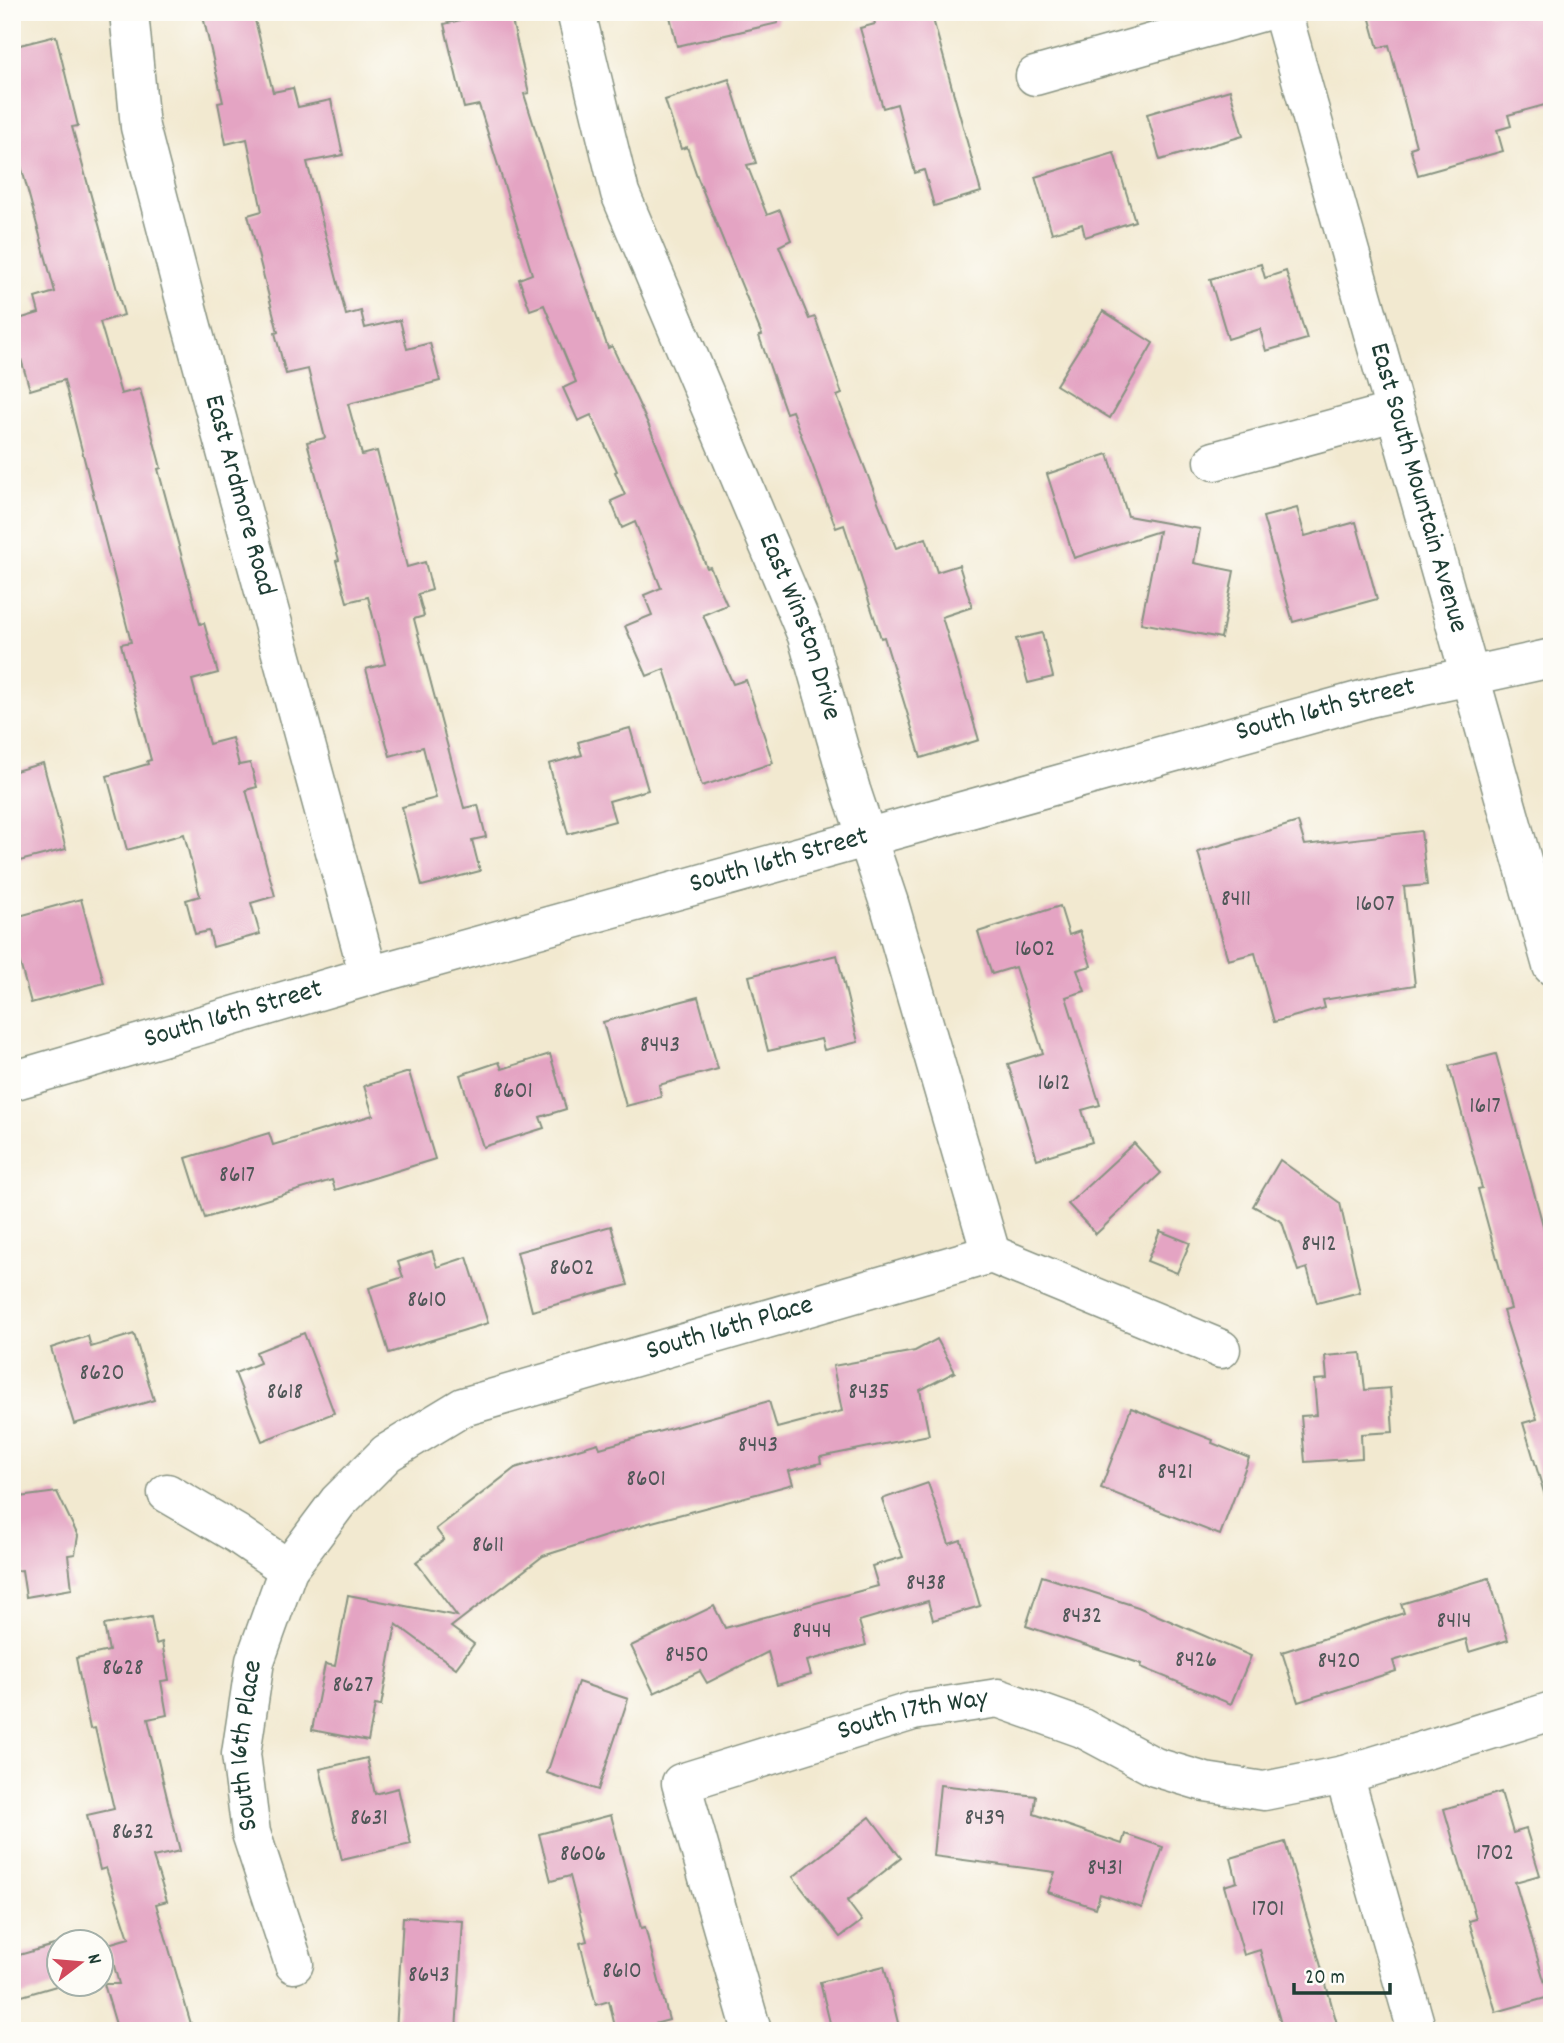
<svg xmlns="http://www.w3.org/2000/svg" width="1564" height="2043" font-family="Dekko,sans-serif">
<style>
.building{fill:#e4a4c3}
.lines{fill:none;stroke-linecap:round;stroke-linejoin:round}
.minor-casing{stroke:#889382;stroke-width:41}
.major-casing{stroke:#889382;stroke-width:41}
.minor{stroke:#fff;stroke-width:38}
.major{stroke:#fff;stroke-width:38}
.labels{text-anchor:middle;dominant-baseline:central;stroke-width:7;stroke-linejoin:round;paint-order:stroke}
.number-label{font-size:24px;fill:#505758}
.street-label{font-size:28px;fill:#1f3d34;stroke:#fdfcf7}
</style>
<rect width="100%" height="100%" fill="#fdfcf7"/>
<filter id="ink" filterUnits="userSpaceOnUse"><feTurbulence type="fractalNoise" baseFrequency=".0143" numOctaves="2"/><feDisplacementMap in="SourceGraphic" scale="14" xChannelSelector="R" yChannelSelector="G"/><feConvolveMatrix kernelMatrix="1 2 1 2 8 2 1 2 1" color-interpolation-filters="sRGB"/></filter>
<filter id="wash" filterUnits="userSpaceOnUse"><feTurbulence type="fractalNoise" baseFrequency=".00686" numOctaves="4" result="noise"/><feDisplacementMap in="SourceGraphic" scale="28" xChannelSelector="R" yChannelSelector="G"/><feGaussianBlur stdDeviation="1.57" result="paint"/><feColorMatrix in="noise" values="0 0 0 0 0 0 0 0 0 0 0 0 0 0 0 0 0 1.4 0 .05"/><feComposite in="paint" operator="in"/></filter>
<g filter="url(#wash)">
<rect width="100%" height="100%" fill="#f2e9d0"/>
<g id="blocks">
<g class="building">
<polygon points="202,12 253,12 273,92 293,88 298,107 331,100 343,155 307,162 346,315 361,311 365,328 400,320 407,349 430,343 440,381 348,404 362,455 377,451 407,567 425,562 432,590 418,594 424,616 414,619 464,808 478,805 486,837 472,840 480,871 422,886 402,807 436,798 423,747 390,756 366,669 385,664 368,597 347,602 336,561 339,560 307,442 325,438 308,369 286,374 275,333 278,332 248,215 262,211 247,139 226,144 218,103 223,102"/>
<polygon points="494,12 510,12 529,93 524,94 569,237 608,348 612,346 649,426 707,568 710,567 727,605 703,615 733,684 746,680 773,763 702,786 664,669 647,676 625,626 652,615 644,595 661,588 635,522 622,528 611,501 625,495 615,472 617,471 591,415 578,421 563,388 576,382 544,305 530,310 519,279 532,274 479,105 464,108 444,24"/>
<polygon points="669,12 777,12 778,23 677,46"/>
<polygon points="872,12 931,12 981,192 934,206 924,170 915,173 897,104 883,108 860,28 875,24"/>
<polygon points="1368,12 1552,12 1552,103 1508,115 1511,126 1497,130 1503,151 1418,175 1410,148 1416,146 1389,45 1378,48"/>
<polygon points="56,36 78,126 72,127 124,315 100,322 121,394 140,389 161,468 158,469 200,624 204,623 218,673 192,680 209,744 232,738 239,765 250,763 257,787 246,790 275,896 251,903 260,934 213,947 209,931 195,934 186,900 200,896 184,834 127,850 107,776 148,764 147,761 151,760 121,644 131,642 64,380 30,390 12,328 12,321 39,313 35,298 55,292 12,132 12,47"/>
<polygon points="729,79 756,163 747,165 767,215 780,210 791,240 779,246 809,319 815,317 842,394 837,396 896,548 926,538 937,572 959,565 972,607 942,617 979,740 921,758 884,637 881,638 844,525 836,528 792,411 786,413 759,336 762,335 698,179 687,147 681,149 665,100"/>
<polygon points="1230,90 1243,136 1160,160 1147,114"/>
<polygon points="1114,153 1135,221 1085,237 1082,224 1052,233 1035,177"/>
<polygon points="1261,264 1265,278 1286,271 1307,339 1266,351 1260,329 1228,339 1210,279"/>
<polygon points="1103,311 1153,343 1110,418 1056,385"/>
<polygon points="1108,454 1128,516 1200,529 1194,563 1234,571 1221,638 1141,623 1159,531 1074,558 1047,474"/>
<polygon points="1297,508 1305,536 1356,522 1377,599 1293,622 1263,517"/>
<polygon points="1042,633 1053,677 1028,683 1016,639"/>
<polygon points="630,728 648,790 609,801 615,821 568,834 549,764 582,755 578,742"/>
<polygon points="43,763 66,849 12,863 12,772"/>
<polygon points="1298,822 1305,845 1421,831 1427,885 1404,887 1415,985 1323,1000 1325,1008 1274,1022 1255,953 1228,960 1198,852"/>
<polygon points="81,899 104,983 31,1003 12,934 12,918"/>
<polygon points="1060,906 1069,935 1080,931 1091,966 1077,970 1085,991 1066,997 1100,1105 1082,1110 1092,1142 1037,1159 1008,1064 1043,1053 1015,967 992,974 978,932"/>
<polygon points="837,955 858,1042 824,1050 821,1039 768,1051 749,976"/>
<polygon points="698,997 718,1069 659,1085 661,1097 626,1106 603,1022"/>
<polygon points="550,1054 566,1109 540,1117 544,1128 483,1147 460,1075 499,1062 502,1069"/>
<polygon points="1496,1054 1552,1258 1552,1495 1545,1496 1523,1423 1537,1419 1503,1311 1511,1309 1478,1189 1482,1188 1449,1066"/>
<polygon points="409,1072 435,1159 335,1190 332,1180 205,1218 186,1158 269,1133 273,1145 373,1115 364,1086"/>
<polygon points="1134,1143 1161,1173 1096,1234 1068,1204"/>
<polygon points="1280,1160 1340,1203 1360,1292 1317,1303 1307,1268 1298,1271 1282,1222 1253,1206"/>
<polygon points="611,1226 628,1285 532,1311 517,1252"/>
<polygon points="1160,1231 1190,1243 1177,1273 1147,1261"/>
<polygon points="432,1251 437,1267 467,1257 488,1323 389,1353 369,1288 403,1277 398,1262"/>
<polygon points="304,1333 334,1413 262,1441 235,1373 260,1363 256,1352"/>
<polygon points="134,1334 154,1400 74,1424 51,1348 88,1336 91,1347"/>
<polygon points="937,1339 955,1372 920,1390 929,1435 820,1457 821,1463 789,1471 793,1484 641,1525 543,1556 451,1627 474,1644 456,1668 396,1624 381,1706 375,1705 368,1741 312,1730 325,1664 335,1666 348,1595 457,1616 416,1562 444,1540 436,1529 515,1468 598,1443 600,1448 769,1401 777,1428 842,1411 833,1366 915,1351"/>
<polygon points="1361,1353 1365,1390 1390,1388 1393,1432 1361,1434 1362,1458 1305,1462 1301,1416 1317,1415 1314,1380 1327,1379 1325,1356"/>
<polygon points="1131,1408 1213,1440 1212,1443 1249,1458 1220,1535 1101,1488"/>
<polygon points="928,1483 949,1544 961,1540 980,1606 933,1620 928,1601 859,1621 866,1645 807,1661 811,1675 777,1685 768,1652 707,1683 700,1671 654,1693 631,1646 714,1606 725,1628 878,1586 872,1566 903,1557 882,1499"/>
<polygon points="57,1492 78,1536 75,1554 68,1555 72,1589 26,1597 22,1570 12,1571 12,1498"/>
<polygon points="1042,1576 1138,1607 1251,1656 1231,1704 1141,1667 1142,1664 1026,1626"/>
<polygon points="1489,1578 1508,1640 1469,1652 1466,1639 1393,1661 1396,1671 1298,1702 1282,1652 1404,1613 1401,1604"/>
<polygon points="151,1617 156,1644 162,1642 169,1680 161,1681 167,1715 148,1719 180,1851 153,1857 167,1901 156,1904 193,2031 133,2031 131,2024 117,2028 104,1984 119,1984 108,1944 129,1938 106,1868 100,1870 87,1815 114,1809 95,1728 90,1729 76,1658 109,1651 104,1625"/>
<polygon points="578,1682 628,1699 598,1790 547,1773"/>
<polygon points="367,1758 375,1794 398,1788 411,1844 342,1860 320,1769"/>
<polygon points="940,1785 1036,1796 1034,1814 1122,1844 1125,1834 1163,1847 1142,1908 1100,1894 1096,1908 1048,1892 1055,1872 933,1856"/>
<polygon points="1501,1792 1513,1833 1526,1829 1540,1875 1515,1882 1549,1997 1496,2012 1469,1921 1476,1919 1444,1809"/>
<polygon points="611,1815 641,1928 645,1927 669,2020 629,2031 616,2031 609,2001 596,2005 580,1943 587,1941 570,1876 551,1881 539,1834"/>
<polygon points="870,1817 901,1858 847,1901 862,1921 840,1937 793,1877"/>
<polygon points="1285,1842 1315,1945 1339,2031 1283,2031 1260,1950 1244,1955 1224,1886 1237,1882 1231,1858"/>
<polygon points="403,1917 463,1921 456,2031 396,2031"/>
<polygon points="54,1945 60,1963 60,1984 63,1984 12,1999 12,1957"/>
<polygon points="884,1966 900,2031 832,2031 820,1982"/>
</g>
</g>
</g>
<g filter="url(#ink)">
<use href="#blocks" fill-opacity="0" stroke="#889382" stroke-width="2"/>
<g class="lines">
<defs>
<g id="minor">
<path id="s1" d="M129 12 140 127 191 323 369 976"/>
<path id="s2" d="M576 12 620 193 807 636 851 790 889 903 991 1254"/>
<path id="s3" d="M1282 12 1552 966"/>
<polyline points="1035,76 1262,12"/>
<polyline points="1214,461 1394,412"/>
<polyline points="167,1493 237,1534 288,1569"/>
<polyline points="1344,1775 1417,2031"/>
<path id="s4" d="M294 1964 251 1833 241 1754 255 1661 288 1569 338 1502 387 1453 463 1407 991 1254 1221 1349"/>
<path id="s5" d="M752 2031 681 1783 913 1711 998 1698 1082 1728 1155 1767 1205 1782 1264 1791 1344 1775 1552 1711"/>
</g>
<g id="major">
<path id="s6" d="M12 1081 369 976 1369 698 1552 658"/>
</g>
</defs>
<use href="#minor" class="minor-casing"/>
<use href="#major" class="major-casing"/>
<use href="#minor" class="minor"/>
<use href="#major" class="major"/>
</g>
</g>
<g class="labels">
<g class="number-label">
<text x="1236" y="900">8411</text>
<text x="1375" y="905">1607</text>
<text x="1035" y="950">1602</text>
<text x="660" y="1046">8443</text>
<text x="1054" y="1084">1612</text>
<text x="513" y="1092">8601</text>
<text x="1485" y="1107">1617</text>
<text x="237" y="1176">8617</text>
<text x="1319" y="1245">8412</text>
<text x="572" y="1269">8602</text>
<text x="427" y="1301">8610</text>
<text x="102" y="1374">8620</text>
<text x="285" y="1393">8618</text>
<text x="869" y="1393">8435</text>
<text x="758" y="1446">8443</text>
<text x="1175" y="1473">8421</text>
<text x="646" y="1480">8601</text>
<text x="488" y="1546">8611</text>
<text x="926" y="1584">8438</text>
<text x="1082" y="1617">8432</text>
<text x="1454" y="1622">8414</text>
<text x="812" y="1632">8444</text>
<text x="687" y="1656">8450</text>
<text x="1196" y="1661">8426</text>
<text x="1339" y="1662">8420</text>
<text x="123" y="1669">8628</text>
<text x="353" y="1686">8627</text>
<text x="369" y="1819">8631</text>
<text x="985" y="1819">8439</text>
<text x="133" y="1833">8632</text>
<text x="1495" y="1854">1702</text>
<text x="583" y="1855">8606</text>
<text x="1105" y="1869">8431</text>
<text x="1268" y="1910">1701</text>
<text x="622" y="1972">8610</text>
<text x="429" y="1976">8643</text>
</g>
<g class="street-label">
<text stroke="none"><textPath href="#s3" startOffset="495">East South Mountain Avenue</textPath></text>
<text stroke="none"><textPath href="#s1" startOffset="497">East Ardmore Road</textPath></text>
<text stroke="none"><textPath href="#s2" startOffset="656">East Winston Drive</textPath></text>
<text stroke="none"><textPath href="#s6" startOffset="1365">South 16th Street</textPath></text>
<text stroke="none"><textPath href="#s6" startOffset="798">South 16th Street</textPath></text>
<text stroke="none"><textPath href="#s6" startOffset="231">South 16th Street</textPath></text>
<text stroke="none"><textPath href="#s4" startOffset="929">South 16th Place</textPath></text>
<text stroke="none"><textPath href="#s5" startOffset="500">South 17th Way</textPath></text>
<text stroke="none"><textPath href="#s4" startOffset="226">South 16th Place</textPath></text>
</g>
</g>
<rect width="1564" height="2043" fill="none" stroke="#fdfcf7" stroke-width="42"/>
<g transform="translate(80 1963) rotate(74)"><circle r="33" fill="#fdfcf7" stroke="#a4b0a9" stroke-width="2"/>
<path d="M0-5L12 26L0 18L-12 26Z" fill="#d1495b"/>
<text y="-10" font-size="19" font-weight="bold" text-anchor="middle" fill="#1f3d34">N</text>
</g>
<path d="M1294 1983v10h96v-10" fill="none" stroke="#1f3d34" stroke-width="3.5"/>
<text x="1305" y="1983" font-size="21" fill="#1f3d34" stroke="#fdfcf7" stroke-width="5" paint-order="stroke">20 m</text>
</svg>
